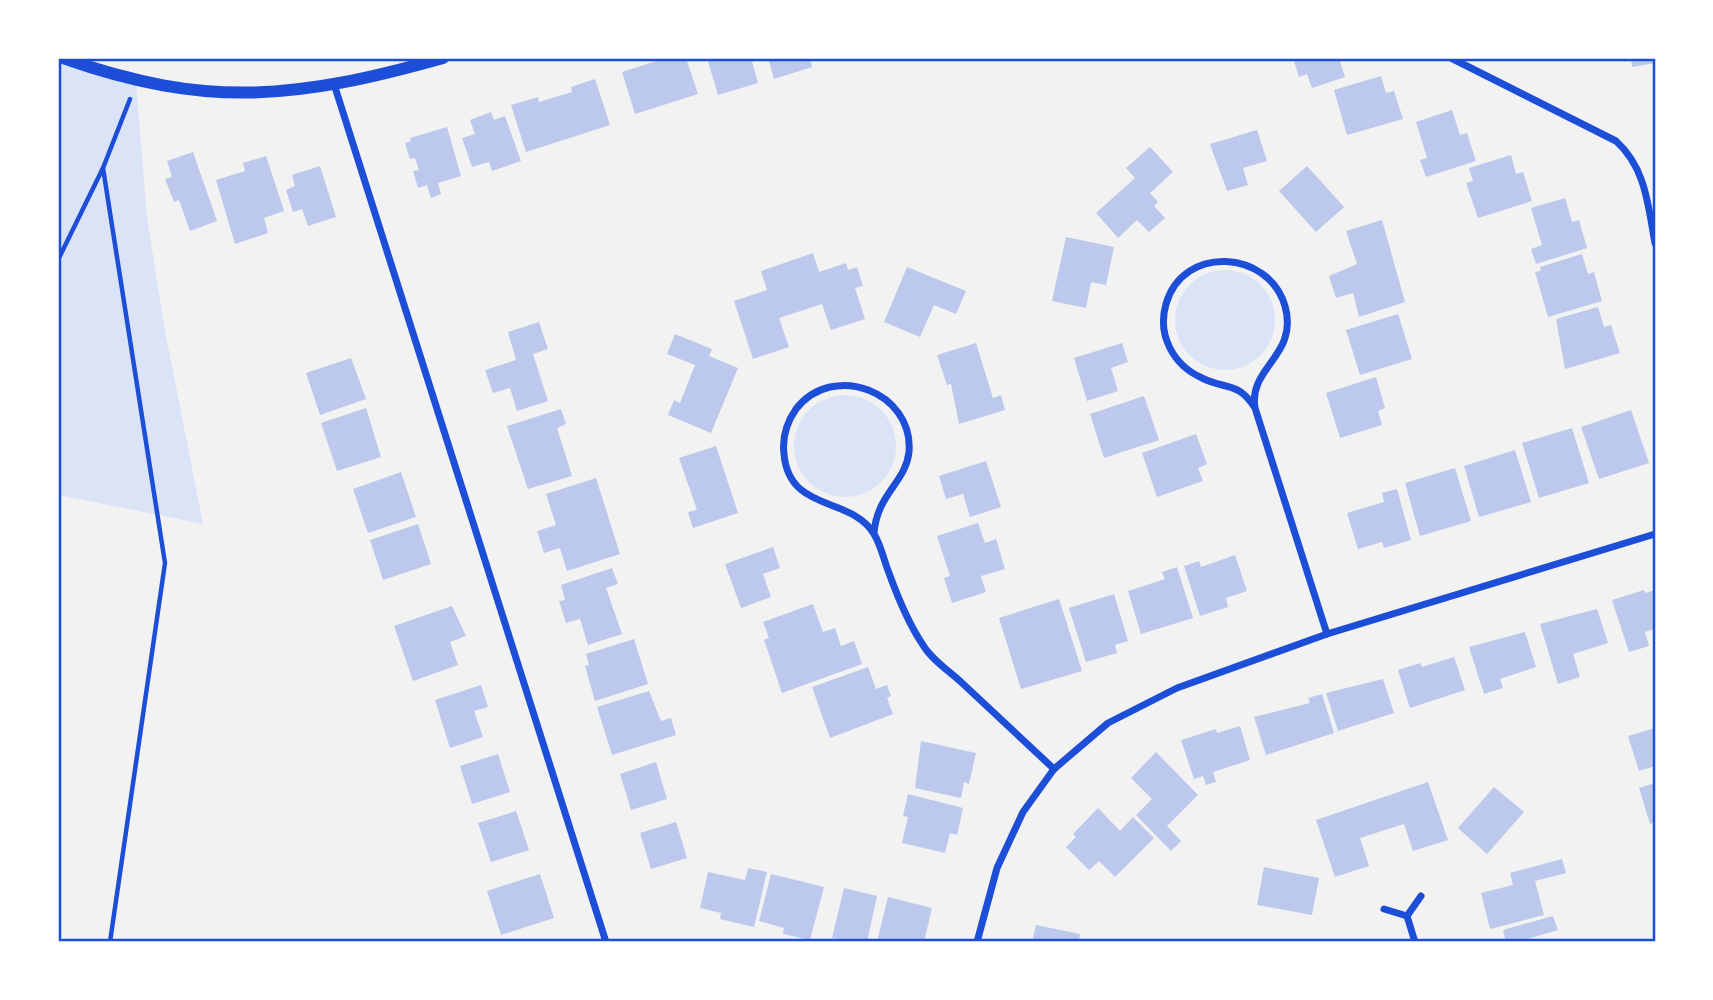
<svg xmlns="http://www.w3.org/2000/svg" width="1713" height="1000" font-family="'Exo 2',sans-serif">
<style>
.green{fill:#dbe4f7}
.building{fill:#bdc9ec}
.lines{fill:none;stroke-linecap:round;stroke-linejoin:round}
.path{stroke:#1d4ed8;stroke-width:4.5}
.minor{stroke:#1d4ed8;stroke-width:7}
.tertiary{stroke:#1d4ed8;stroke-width:12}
.neatline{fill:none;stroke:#1d4ed8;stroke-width:2.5}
</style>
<rect width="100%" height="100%" fill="#f2f2f2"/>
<g class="green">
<polygon points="58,58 136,81 147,217 164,325 203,524 58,495"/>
<circle cx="1225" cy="320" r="50"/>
<circle cx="845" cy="446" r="51"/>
</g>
<g class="building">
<polygon points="666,58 686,58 698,94 635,114 622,72"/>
<polygon points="707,58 762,58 752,62 758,83 718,95"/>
<polygon points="768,58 810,58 812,67 774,79"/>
<polygon points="1293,58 1339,58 1345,77 1312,88 1307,74 1299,77"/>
<polygon points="1623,58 1655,58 1655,63 1632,67 1631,60 1624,62"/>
<polygon points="1381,76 1386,93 1394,91 1403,119 1347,135 1334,90"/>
<polygon points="595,79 610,125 526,152 511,105 538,97 539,102 572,92 571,87"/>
<polygon points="1452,110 1460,135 1467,133 1476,161 1426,177 1420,160 1427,158 1416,122"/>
<polygon points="491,112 494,120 505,116 521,161 492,171 489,162 472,167 462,138 475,134 470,120"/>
<polygon points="447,127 461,176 438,183 441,194 431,198 427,185 418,188 413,171 419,170 415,158 410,159 405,143 411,141 410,138"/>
<polygon points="1257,130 1267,161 1243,168 1248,185 1227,191 1210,144"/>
<polygon points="1150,147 1173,172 1150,193 1158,202 1154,206 1165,218 1149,232 1137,220 1118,238 1096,213 1135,178 1126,168"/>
<polygon points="193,152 217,221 190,231 179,200 174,202 165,179 172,177 167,161"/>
<polygon points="1511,155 1516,174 1523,172 1532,201 1478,218 1466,183 1473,181 1469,168"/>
<polygon points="266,156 284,211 264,218 268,233 235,244 216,180 245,171 243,163"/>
<polygon points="320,166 336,217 308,226 302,209 293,212 286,190 295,186 292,175"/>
<polygon points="1307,166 1344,207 1316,232 1279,191"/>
<polygon points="1565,198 1572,222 1579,220 1587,248 1536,264 1531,249 1542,245 1531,208"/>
<polygon points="1382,220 1405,302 1359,317 1353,293 1336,298 1329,276 1357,264 1346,231"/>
<polygon points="1066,237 1114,247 1106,285 1091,282 1086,308 1052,301"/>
<polygon points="813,253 819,272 846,263 848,270 857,267 863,286 855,288 865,319 831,330 822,304 779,318 789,347 753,359 734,301 767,290 761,271"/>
<polygon points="1582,254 1588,274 1594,272 1602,301 1548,317 1535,272 1541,271 1540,267"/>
<polygon points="907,267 966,291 956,314 934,305 920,337 884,322"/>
<polygon points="1598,307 1604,327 1611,325 1620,353 1565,369 1556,319"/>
<polygon points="1398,314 1412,359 1360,375 1346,330"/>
<polygon points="539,322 548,349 533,354 548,401 517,411 510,388 493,393 485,370 516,360 508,332"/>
<polygon points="675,334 712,349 709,356 738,368 711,433 668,415 674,400 680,403 695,365 667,354"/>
<polygon points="976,343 993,398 1001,395 1005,410 959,424 951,384 947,385 937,355"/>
<polygon points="1122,343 1128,362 1111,368 1118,391 1087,401 1074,358"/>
<polygon points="351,358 366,399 320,415 306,373"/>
<polygon points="1376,377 1385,408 1378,411 1382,425 1340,438 1326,393"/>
<polygon points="1144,396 1159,440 1104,458 1090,414"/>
<polygon points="366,408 381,457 337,471 321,423"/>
<polygon points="561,409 566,424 557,428 572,476 528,489 507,426"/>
<polygon points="1631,410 1649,463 1599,479 1581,427"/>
<polygon points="1572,428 1589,483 1539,498 1522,443"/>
<polygon points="1196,434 1207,464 1198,468 1203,481 1157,497 1142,453"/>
<polygon points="716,446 738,513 693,528 688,512 697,510 679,458"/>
<polygon points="1515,450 1531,502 1479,517 1464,466"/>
<polygon points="986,461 1001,507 970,517 963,494 946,499 939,476"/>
<polygon points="1455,468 1471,521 1420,536 1405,483"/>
<polygon points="401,472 416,517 368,533 353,489"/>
<polygon points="596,478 620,554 567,571 560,548 544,553 537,531 556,525 546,494"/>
<polygon points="1397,489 1411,540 1384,548 1382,542 1358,549 1347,513 1384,502 1382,493"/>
<polygon points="978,523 985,543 996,539 1005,569 981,576 986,592 952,603 944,578 950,576 937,536"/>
<polygon points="418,524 431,564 383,580 370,540"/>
<polygon points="773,547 780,568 763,574 771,597 741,608 725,564"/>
<polygon points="1235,555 1247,591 1226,598 1228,607 1200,616 1184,566 1199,561 1201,567"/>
<polygon points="1177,567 1193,618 1141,634 1128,591 1165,579 1162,572"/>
<polygon points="612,568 618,584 606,588 622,634 588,645 580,619 566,623 559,601 565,600 561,585"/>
<polygon points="1644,590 1645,593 1655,590 1655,629 1645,632 1649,646 1629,652 1612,600"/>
<polygon points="1114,594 1128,641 1115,645 1117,653 1086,662 1069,608"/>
<polygon points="1059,599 1082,671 1021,689 999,618"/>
<polygon points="813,604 823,632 835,628 841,646 854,641 862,664 782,693 764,640 769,638 763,622"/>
<polygon points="452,606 466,636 450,642 458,665 413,681 394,626"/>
<polygon points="1597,609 1608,643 1573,654 1580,677 1558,684 1540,624"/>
<polygon points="1525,632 1536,667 1500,679 1503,688 1484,694 1469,647"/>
<polygon points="634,639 648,684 595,701 585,666 589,665 586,654"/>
<polygon points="1454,657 1465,690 1410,708 1398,670 1420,663 1422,667"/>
<polygon points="868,667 876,689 887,685 891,696 887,698 893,714 830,738 812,687"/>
<polygon points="1383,679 1394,713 1338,731 1326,693"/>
<polygon points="481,685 488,707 474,711 483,737 450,748 435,700"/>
<polygon points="649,691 661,721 671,718 676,735 612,755 597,707"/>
<polygon points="1322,694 1334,733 1266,755 1254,717 1310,703 1308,698"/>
<polygon points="1240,726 1250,760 1213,772 1216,782 1206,785 1203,776 1194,779 1181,740 1216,729 1217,733"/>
<polygon points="1655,728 1655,766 1639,771 1628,736"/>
<polygon points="921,741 976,753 969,784 964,782 961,798 915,788"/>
<polygon points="1156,752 1198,795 1167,826 1181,841 1171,851 1136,815 1152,799 1131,778"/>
<polygon points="498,754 510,792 472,804 460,766"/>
<polygon points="656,762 667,799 631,810 620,774"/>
<polygon points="1428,782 1448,840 1413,851 1404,824 1360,838 1369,866 1335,877 1316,820"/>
<polygon points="1655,783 1655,822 1650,824 1639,788"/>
<polygon points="1494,787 1524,812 1487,854 1458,828"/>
<polygon points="908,794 963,808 957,835 950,833 945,853 902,843 908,817 903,816"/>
<polygon points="1098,808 1120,831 1133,817 1154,838 1115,877 1099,861 1089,870 1066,847 1076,837 1073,834"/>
<polygon points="516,811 529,850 491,862 478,823"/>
<polygon points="676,822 687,858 651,869 640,833"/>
<polygon points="1562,859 1566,873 1535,881 1544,915 1490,929 1481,893 1513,885 1510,873"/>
<polygon points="1264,867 1319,878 1312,915 1257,905"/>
<polygon points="748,868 767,872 754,927 720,919 721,913 700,908 708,872 745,880"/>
<polygon points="540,874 554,918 501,935 487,891"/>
<polygon points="771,874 824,887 810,940 783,934 784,928 759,921"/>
<polygon points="844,888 877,896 867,942 832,938"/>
<polygon points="888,897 932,908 924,942 877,942"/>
<polygon points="1553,916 1558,930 1527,939 1528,942 1506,942 1503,930"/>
<polygon points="1036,925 1080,934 1079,942 1032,942"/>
</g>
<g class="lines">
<g class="path">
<polyline points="103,168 165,563 110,942"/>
<polyline points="58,260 103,168 130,99"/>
</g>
<g class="minor">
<path d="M1451 58 1616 141C1646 168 1648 206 1655 243"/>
<polyline points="334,84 606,942"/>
<path d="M1255 408C1248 367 1299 356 1285 306 1269 250 1183 244 1166 304 1157 335 1173 365 1202 378 1226 390 1238 381 1255 408L1327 634"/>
<path d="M874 533C877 494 906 482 909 452 914 392 833 361 796 409 787 422 782 438 784 454 789 513 852 496 874 534 881 545 884 561 889 573 898 598 908 623 923 645 931 659 949 671 961 682 992 711 1023 740 1054 769"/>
<polyline points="1384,909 1407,916 1421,896"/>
<polyline points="1407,916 1415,942"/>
<polyline points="977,942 997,868 1023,812 1054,769 1108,723 1177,688 1327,634 1655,534"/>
</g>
<path class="tertiary" d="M63 58C208 109 297 99 443 58"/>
</g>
<rect width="1713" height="1000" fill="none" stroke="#ffffff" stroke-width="119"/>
<rect x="60" y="60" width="1594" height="880" class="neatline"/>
</svg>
